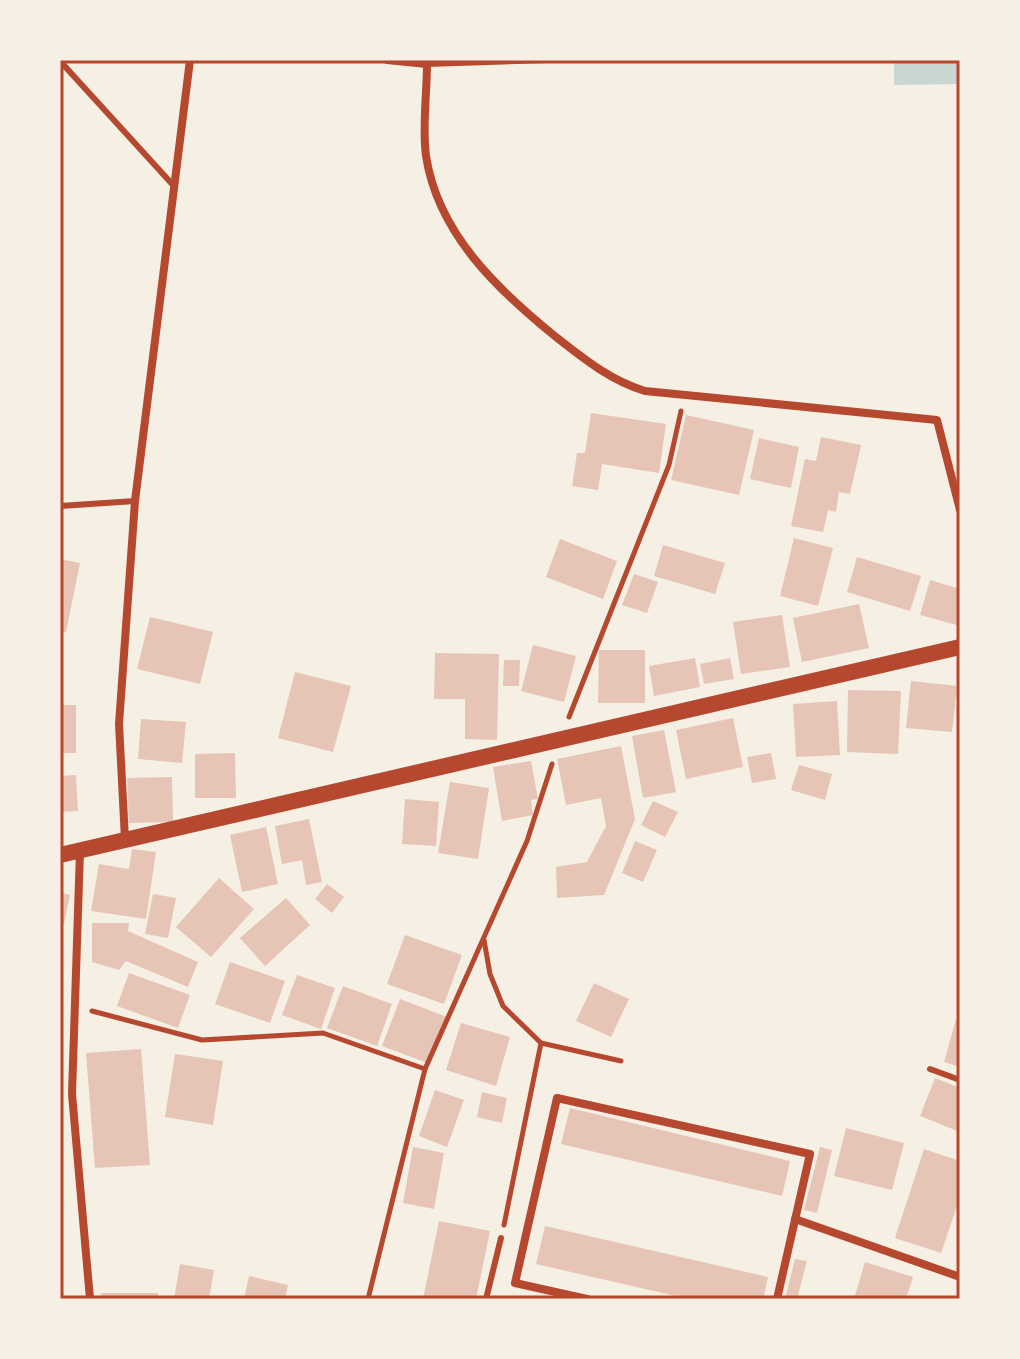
<svg xmlns="http://www.w3.org/2000/svg" width="1020" height="1359" font-family="'Golos Text',sans-serif">
<style>
.water{fill:#c9d6d2}
.building{fill:#e6c5b7}
.lines{fill:none;stroke-linecap:round;stroke-linejoin:round}
.path{stroke:#b5482f;stroke-width:5}
.service{stroke:#b5482f;stroke-width:6}
.minor{stroke:#b5482f;stroke-width:8}
.secondary{stroke:#b5482f;stroke-width:16}
.neatline{fill:none;stroke:#b5482f;stroke-width:3}
</style>
<rect width="100%" height="100%" fill="#f6efe4"/>
<polygon class="water" points="894,60 960,60 960,84 894,85"/>
<g class="building">
<polygon points="591,413 666,424 659,473 602,464 598,490 572,486 577,453 585,453"/>
<polygon points="686,415 754,430 739,495 671,480"/>
<polygon points="821,437 861,445 850,494 839,492 836,512 828,510 823,532 791,526 805,459 816,461"/>
<polygon points="759,438 799,447 791,488 750,479"/>
<polygon points="794,538 833,548 818,606 780,596"/>
<polygon points="560,539 617,561 603,599 546,577"/>
<polygon points="663,545 725,563 715,594 654,576"/>
<polygon points="857,557 921,576 910,611 847,592"/>
<polygon points="60,559 80,563 66,632 60,631"/>
<polygon points="634,574 658,582 647,613 622,605"/>
<polygon points="930,580 960,589 960,626 920,615"/>
<polygon points="859,604 869,648 802,662 793,618"/>
<polygon points="782,615 790,667 741,674 733,622"/>
<polygon points="150,617 213,632 200,684 137,669"/>
<polygon points="533,645 576,656 564,702 521,691"/>
<polygon points="599,650 645,650 645,703 598,703"/>
<polygon points="435,653 499,654 497,740 465,739 465,699 434,699"/>
<polygon points="695,658 700,687 654,696 649,666"/>
<polygon points="730,658 734,679 704,684 700,664"/>
<polygon points="504,660 520,660 519,686 503,686"/>
<polygon points="295,672 351,686 333,752 278,738"/>
<polygon points="911,681 957,686 952,732 906,728"/>
<polygon points="848,690 901,691 898,754 847,752"/>
<polygon points="837,701 840,755 796,757 793,704"/>
<rect x="60" y="705" width="16" height="48"/>
<polygon points="733,718 743,767 686,779 676,730"/>
<polygon points="141,719 186,722 182,763 138,759"/>
<polygon points="664,730 676,792 643,798 632,736"/>
<polygon points="621,746 635,819 604,895 557,898 556,867 587,862 606,826 601,798 566,805 557,759"/>
<polygon points="235,753 236,798 195,798 195,754"/>
<polygon points="771,753 776,779 752,783 747,757"/>
<polygon points="531,761 538,799 531,800 533,815 502,821 493,767"/>
<polygon points="799,765 832,774 825,800 791,790"/>
<polygon points="76,775 78,811 60,812 60,776"/>
<polygon points="172,777 173,822 129,823 127,778"/>
<polygon points="450,782 489,788 478,859 438,853"/>
<polygon points="405,799 439,802 436,846 402,844"/>
<polygon points="653,801 678,812 665,837 641,825"/>
<polygon points="309,819 322,882 306,885 302,860 282,864 275,826"/>
<polygon points="266,827 278,884 242,892 230,835"/>
<polygon points="635,841 657,850 643,882 622,873"/>
<polygon points="132,849 156,852 146,919 91,911 99,864 129,869"/>
<polygon points="219,878 254,909 211,957 176,927"/>
<polygon points="327,884 344,897 332,913 315,899"/>
<polygon points="61,893 70,895 64,924 60,923"/>
<polygon points="153,894 176,898 168,938 145,934"/>
<polygon points="286,898 310,925 265,966 240,938"/>
<polygon points="92,923 129,923 128,931 198,962 188,987 126,961 119,970 92,962"/>
<polygon points="405,935 462,955 444,1004 387,984"/>
<polygon points="230,962 285,981 270,1023 215,1004"/>
<polygon points="129,973 190,995 178,1028 117,1006"/>
<polygon points="297,975 335,988 321,1029 282,1015"/>
<polygon points="594,983 629,999 611,1037 576,1021"/>
<polygon points="343,986 392,1004 377,1046 327,1028"/>
<polygon points="400,999 447,1017 430,1064 382,1046"/>
<polygon points="956,1019 960,1020 960,1067 944,1062"/>
<polygon points="461,1023 510,1037 496,1086 446,1070"/>
<polygon points="141,1049 150,1165 95,1168 86,1053"/>
<polygon points="175,1054 223,1061 213,1125 165,1117"/>
<polygon points="935,1078 960,1088 960,1132 920,1116"/>
<polygon points="435,1090 464,1100 447,1147 419,1136"/>
<polygon points="482,1092 507,1098 502,1123 477,1117"/>
<polygon points="570,1108 790,1161 782,1196 561,1144"/>
<polygon points="846,1128 904,1143 892,1190 834,1176"/>
<polygon points="413,1147 444,1153 434,1209 403,1203"/>
<polygon points="820,1147 832,1150 817,1213 804,1210"/>
<polygon points="924,1149 960,1161 960,1197 941,1253 895,1238"/>
<polygon points="439,1221 490,1231 476,1299 423,1299"/>
<polygon points="545,1226 768,1277 763,1299 689,1299 536,1264"/>
<polygon points="795,1259 807,1261 797,1299 785,1299"/>
<polygon points="865,1262 913,1277 906,1299 854,1299"/>
<polygon points="180,1264 214,1270 209,1299 174,1299"/>
<polygon points="249,1276 288,1285 285,1299 244,1299"/>
<rect x="101" y="1293" width="57" height="6"/>
</g>
<g class="lines">
<g class="path">
<polyline points="569,717 669,465 681,411"/>
<polyline points="484,940 490,974 503,1006 541,1043 621,1061"/>
<polyline points="92,1011 202,1040 323,1033 425,1069 368,1299"/>
<polyline points="425,1069 527,841 552,764"/>
<polyline points="504,1225 541,1043"/>
</g>
<g class="service">
<polyline points="60,61 173,185"/>
<polyline points="427,64 548,60"/>
<polyline points="60,506 135,501"/>
<polyline points="930,1069 960,1080"/>
<polyline points="486,1299 501,1238"/>
</g>
<g class="minor">
<path d="M387 60 427 64C427 93 422 127 426 156 438 234 498 290 556 337 584 359 610 380 645 391L937 420 960 510"/>
<polyline points="125,839 119,724 135,501 190,60"/>
<polyline points="80,851 72,1094 90,1299"/>
<polyline points="795,1219 960,1277"/>
<polyline points="587,1299 515,1283 557,1098 810,1154 777,1299"/>
</g>
<polyline class="secondary" points="60,855 960,647"/>
</g>
<rect width="1020" height="1359" fill="none" stroke="#f6efe4" stroke-width="124"/>
<rect x="62" y="62" width="896" height="1235" class="neatline"/>
</svg>
